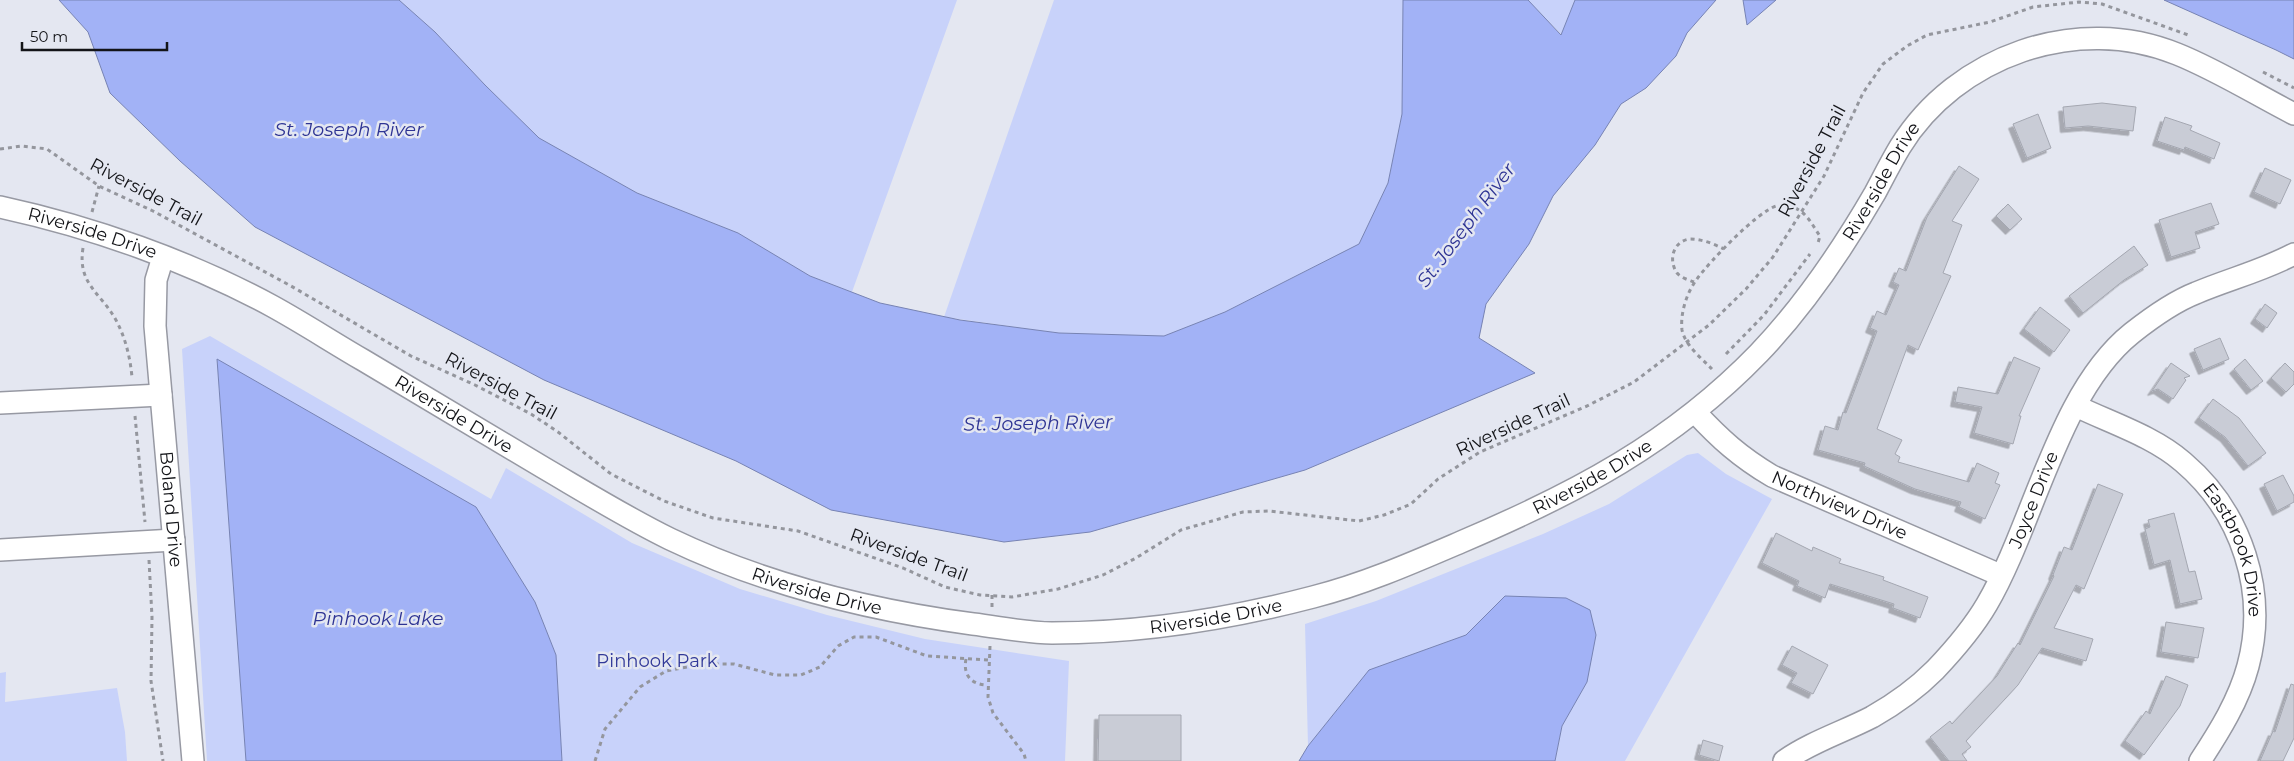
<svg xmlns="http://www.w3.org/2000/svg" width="2294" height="761" font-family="Montserrat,sans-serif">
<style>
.green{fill:#c8d2fa}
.water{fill:#a2b2f6;stroke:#7783b3}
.building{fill:#c9ccd6;stroke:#a4a7b1;filter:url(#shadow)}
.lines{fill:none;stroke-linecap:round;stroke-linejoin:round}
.minor-casing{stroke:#9799a3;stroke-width:24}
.path{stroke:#94969d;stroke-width:3;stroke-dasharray:4 4;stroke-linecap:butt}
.minor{stroke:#fff;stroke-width:21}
.labels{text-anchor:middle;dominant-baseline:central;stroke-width:5;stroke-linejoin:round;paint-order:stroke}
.street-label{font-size:18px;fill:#131418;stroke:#e4e7f1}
.park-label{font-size:18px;fill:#313999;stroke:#e4e7f1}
.water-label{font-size:19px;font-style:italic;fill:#2e3494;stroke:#e4e7f1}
</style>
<defs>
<filter id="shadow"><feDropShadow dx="-4.5" dy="4.5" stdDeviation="0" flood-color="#0004"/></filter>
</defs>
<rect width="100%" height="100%" fill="#e4e7f1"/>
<g class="green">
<polygon points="399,0 957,0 852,292 810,276 738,233 637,193 539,138 485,85 435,32"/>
<polygon points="1054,0 1403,0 1402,114 1388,183 1359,244 1225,312 1164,336 1059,333 944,317"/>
<polygon points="1528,0 1575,0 1562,35"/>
<polygon points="210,336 491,499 506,468 632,543 740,589 827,615 925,639 1069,661 1065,761 562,761 556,655 535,602 217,359 246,761 207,761 182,349"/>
<polygon points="1698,453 1726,474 1772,499 1625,761 1555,761 1562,726 1587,682 1505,596 1466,635 1369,670 1308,746 1305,624 1376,601 1543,534 1609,504 1687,455"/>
<polygon points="6,672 5,702 117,688 125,732 127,761 0,761 0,673"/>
</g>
<g class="water">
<polygon points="59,0 399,0 435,32 485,85 539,138 637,193 738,233 810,276 880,303 960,320 1059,333 1164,336 1225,312 1359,244 1388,183 1402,114 1403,0 1528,0 1561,35 1575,0 1716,0 1687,33 1676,56 1646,88 1621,104 1595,145 1553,196 1529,244 1486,304 1479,338 1535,373 1305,470 1090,532 1004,542 831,510 736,461 544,380 255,227 180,161 110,93 88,32"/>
<polygon points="1743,0 1776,0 1747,25"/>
<polygon points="2164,0 2294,0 2294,59 2276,50"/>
<polygon points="217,359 476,507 535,602 556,655 562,761 246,761"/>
<polygon points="1505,596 1566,598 1590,610 1596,635 1587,682 1562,726 1555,761 1299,761 1308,746 1369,670 1466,635"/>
</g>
<g class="building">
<polygon points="2102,103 2136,107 2133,131 2088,126 2065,128 2063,107"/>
<polygon points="2038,114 2051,148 2027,158 2013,124"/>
<polygon points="2165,117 2192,126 2190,130 2220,143 2214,159 2185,147 2184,150 2157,141"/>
<polygon points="1959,166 1979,179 1952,221 1962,225 1943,273 1951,276 1918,350 1908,345 1877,429 1902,440 1895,454 1900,457 1898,462 1969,482 1977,463 1999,473 1995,483 2000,485 1985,519 1959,507 1961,502 1915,489 1864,466 1865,463 1818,450 1825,426 1838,430 1843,412 1846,413 1877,331 1870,328 1877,311 1886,315 1899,285 1893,282 1899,268 1906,271 1927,217"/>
<polygon points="2265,168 2291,180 2280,204 2254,192"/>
<polygon points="2211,203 2219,224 2195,232 2200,248 2171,257 2159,220"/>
<polygon points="2008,204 2022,219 2010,230 1996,216"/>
<polygon points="2134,246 2148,265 2124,280 2083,313 2069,296"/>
<polygon points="2265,304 2277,313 2267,328 2255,319"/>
<polygon points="2040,307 2070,330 2054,352 2024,329"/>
<polygon points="2220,338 2229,359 2203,370 2194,349"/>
<polygon points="2014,357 2040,368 2019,416 2021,416 2013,444 1974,433 1982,407 1955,402 1958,387 1998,394"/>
<polygon points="2245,359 2263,381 2251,390 2234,369"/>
<polygon points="2171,363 2190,376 2184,378 2186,380 2173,399 2158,389 2152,391"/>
<polygon points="2285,363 2294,372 2294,384 2286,392 2271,378"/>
<polygon points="2213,399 2239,418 2266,453 2248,466 2225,437 2199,418"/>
<polygon points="2283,475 2294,496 2294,502 2277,511 2264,484"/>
<polygon points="2098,484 2123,494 2084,589 2076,585 2054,628 2093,639 2086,661 2042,648 2018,685 1966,741 1971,747 1962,754 1967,761 1949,761 1930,737 1950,721 1952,724 1997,676 2018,643 2020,645 2054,576 2053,575 2064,547 2072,550"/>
<polygon points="2174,513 2189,572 2195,571 2202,599 2180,604 2170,560 2154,565 2145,529 2150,527 2148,520"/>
<polygon points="1776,533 1812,551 1813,547 1841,559 1839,563 1884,577 1883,580 1928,597 1920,618 1893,608 1894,604 1830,584 1825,598 1797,586 1799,581 1762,563"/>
<polygon points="2166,622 2204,628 2198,658 2161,652"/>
<polygon points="1792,646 1828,665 1813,694 1791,683 1797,673 1782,665"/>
<polygon points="2166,676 2188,685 2180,706 2144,755 2125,741 2146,711 2150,714"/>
<polygon points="2291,684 2294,685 2294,738 2283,761 2260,761 2273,731 2275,732"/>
<polygon points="1099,715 1181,715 1181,761 1098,761"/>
<polygon points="1703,740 1723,746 1719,761 1699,755"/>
</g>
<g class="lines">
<defs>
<g id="minor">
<path id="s1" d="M0 207C92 227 189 261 272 306 303 323 332 342 363 360 423 396 483 432 544 468 585 492 627 518 670 539 766 585 868 610 973 624 999 627 1026 633 1052 633 1139 633 1229 619 1313 597 1364 584 1412 563 1461 542 1574 494 1672 443 1759 353 1804 306 1842 250 1875 193 1883 178 1891 162 1900 147 1956 56 2077 13 2177 54 2217 70 2255 94 2294 114"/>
<path id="s2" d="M163 257 156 280 155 326 193 761"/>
<polyline points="0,403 161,395"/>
<path id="s3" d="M2076 406C2111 423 2153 436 2183 462 2242 512 2268 592 2248 666 2239 700 2219 732 2200 761"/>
<path id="s4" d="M1695 412C1720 439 1740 457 1772 476L2000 575"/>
<polyline points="0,550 174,540"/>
<path id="s5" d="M1784 761C1811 742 1843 732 1872 717 1895 704 1917 688 1935 670 1954 650 1973 628 1987 604 2034 524 2058 392 2132 333 2151 318 2173 302 2196 293 2229 279 2262 271 2294 254"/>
</g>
</defs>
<use href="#minor" class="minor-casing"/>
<g class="path">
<polyline points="2263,72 2294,88"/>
<polyline points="0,149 22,146 47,149 99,186 153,211 291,286 411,356 475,385 531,414 558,432 611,474 664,501 713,518 798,531 903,568 945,587 980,595 1012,597 1058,589 1103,575 1136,558 1181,530 1243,512 1269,511 1359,521 1384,515 1411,504 1438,479 1480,452 1587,406 1634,382 1709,325 1746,289 1773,257 1824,176 1863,93 1883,64 1907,46 1927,35 1990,22 2033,7 2079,2 2102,4 2191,36"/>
<polyline points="92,212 99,186"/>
<path d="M83 248C77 285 102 293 117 322 126 340 130 357 132 377"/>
<path d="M1694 282C1689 280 1681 278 1677 273 1668 260 1673 241 1690 239 1702 239 1714 244 1724 249"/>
<polyline points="1726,354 1764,315 1810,254"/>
<path d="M1712 369C1701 358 1685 345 1682 330 1680 313 1687 292 1697 279 1709 262 1757 212 1776 206 1780 205 1787 206 1791 207 1806 210 1812 225 1820 236L1818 243"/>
<polyline points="135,416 145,522"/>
<polyline points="149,560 152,617 151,681 163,761"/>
<polyline points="992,607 992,595"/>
<polyline points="990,646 988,697 993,713 1024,754 1026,761"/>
<path d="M966 659C963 674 970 684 986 685"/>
<polyline points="595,761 605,729 640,687 666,671 702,664 734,664 775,675 801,675 820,667 838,646 854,637 876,637 927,656 989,660"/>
</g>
<use href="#minor" class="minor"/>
</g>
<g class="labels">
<g class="street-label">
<text transform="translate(1812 161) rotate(-62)">Riverside Trail</text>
<text stroke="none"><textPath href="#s1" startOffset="2136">Riverside Drive</textPath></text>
<text transform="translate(146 192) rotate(28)">Riverside Trail</text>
<text stroke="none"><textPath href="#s1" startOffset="96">Riverside Drive</textPath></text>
<text transform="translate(501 386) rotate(28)">Riverside Trail</text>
<text stroke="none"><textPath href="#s1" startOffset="502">Riverside Drive</textPath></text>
<text transform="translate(1513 425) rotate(-25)">Riverside Trail</text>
<text stroke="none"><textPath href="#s1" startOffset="1716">Riverside Drive</textPath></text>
<text stroke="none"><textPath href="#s5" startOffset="376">Joyce Drive</textPath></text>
<text stroke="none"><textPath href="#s4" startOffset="174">Northview Drive</textPath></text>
<text stroke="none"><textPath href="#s2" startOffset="254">Boland Drive</textPath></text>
<text stroke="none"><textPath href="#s3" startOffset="226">Eastbrook Drive</textPath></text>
<text transform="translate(909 555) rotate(20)">Riverside Trail</text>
<text stroke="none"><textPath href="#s1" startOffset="908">Riverside Drive</textPath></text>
<text stroke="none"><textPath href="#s1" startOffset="1312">Riverside Drive</textPath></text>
</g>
<g class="park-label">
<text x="657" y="661">Pinhook Park</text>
</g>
<g class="water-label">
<text x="349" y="129">St. Joseph River</text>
<text transform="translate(1466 225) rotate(-53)">St. Joseph River</text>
<text transform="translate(1038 423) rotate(-1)">St. Joseph River</text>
<text x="378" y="618">Pinhook Lake</text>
</g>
</g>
<path d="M22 42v8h145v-8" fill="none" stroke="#131418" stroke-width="2.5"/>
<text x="30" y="42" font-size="15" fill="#131418" stroke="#e4e7f1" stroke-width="4" paint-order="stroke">50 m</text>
</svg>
